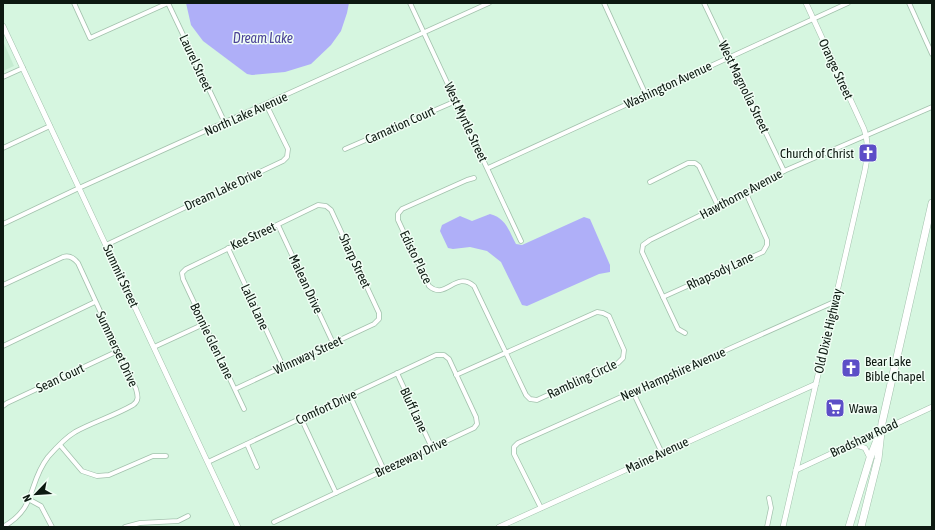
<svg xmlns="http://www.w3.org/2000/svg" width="935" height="530" font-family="'Asap Condensed',sans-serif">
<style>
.built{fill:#c5ecd1}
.water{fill:#afaff8}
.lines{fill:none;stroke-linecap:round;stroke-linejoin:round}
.minor-casing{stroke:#a3c2ad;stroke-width:5.5}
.tertiary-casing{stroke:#a3c2ad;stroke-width:6}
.primary-casing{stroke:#a3c2ad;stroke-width:8}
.minor{stroke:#fff;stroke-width:4}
.tertiary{stroke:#fff;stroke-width:5}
.primary{stroke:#fff;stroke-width:7}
.labels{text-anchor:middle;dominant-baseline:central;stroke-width:3;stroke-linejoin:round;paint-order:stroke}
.street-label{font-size:13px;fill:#0d1911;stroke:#f1fef5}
.poi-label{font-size:13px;fill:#0d1911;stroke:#f1fef5;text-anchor:start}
.water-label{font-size:14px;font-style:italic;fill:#4b4397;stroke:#f1fef5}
</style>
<rect width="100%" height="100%" fill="#d6f6e0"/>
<polygon class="built" points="3,41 14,66 3,71"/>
<g class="water">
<polygon points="186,3 349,3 347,13 341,31 331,45 311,64 285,72 252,75 247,74 203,41 191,25"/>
<path d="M490 214C506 218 509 231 516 244L522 245 584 217 590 219 610 265V272L599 274 527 306 522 305 501 262 487 251 470 247 453 249 448 248 440 231 442 225 460 216 472 221Z"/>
</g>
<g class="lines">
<defs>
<g id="minor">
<polyline points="74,3 90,38 168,3"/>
<polyline points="168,3 225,123"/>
<polyline points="410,3 521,241"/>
<polyline points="604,3 646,95"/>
<polyline points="704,3 784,171"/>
<polyline points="909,3 932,54"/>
<polyline points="3,77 23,68"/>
<polyline points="3,148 50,126"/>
<polyline points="345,149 456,101"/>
<polyline points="488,168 848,3"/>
<polyline points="650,182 688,163 695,163 699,166 718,206"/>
<polyline points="3,224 79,188 489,3"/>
<polyline points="278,225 333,343"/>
<polyline points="106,245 283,161 287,157 288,149 266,104"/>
<polyline points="228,248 283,366"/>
<path d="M3 285 63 257C69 255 74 258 78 263L136 389C138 396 139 401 133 405 114 416 93 422 75 432 65 438 55 449 48 457 27 484 38 507 3 527"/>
<polyline points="663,297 763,252 767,245 767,240 746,193"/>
<polyline points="685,333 678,329 642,252 643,245 650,240 746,193 784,171 932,107"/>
<polyline points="3,346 95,302"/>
<polyline points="154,347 204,324"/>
<polyline points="397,373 432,448"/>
<path d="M456 375 597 312 603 313 609 316 624 350 623 358 618 363 537 400 530 399 526 395 474 286C455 270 446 301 429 286L398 220V214L402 209 467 180 474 178"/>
<polyline points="235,389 374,324 379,319 379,313 331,210 326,206 318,205 186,269 182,273 183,279 244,409"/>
<polyline points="633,392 662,453"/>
<polyline points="350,396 384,470"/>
<polyline points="3,406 7,403 118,351"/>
<polyline points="301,418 336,493"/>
<polyline points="247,444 257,467"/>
<polyline points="60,445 82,471 97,476 109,475 153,456 166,456"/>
<polyline points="208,462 436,355 444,355 449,359 476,417 477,424 474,428 274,522"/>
<polyline points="30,500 41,506 52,527"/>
<polyline points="541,508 514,454 514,447 518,443 834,302"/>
<polyline points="125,527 140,523 178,521 188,516"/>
<polyline points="767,527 771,508 769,498"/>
</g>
<g id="tertiary">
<polyline points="3,26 238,527"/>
<polyline points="851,446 859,446 865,448 870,458"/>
<polyline points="796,470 932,407"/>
<polyline points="499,527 816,384"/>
<path d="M783 527 865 170C868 156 869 143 864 129L806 3"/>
</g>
<g id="primary">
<polyline points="849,527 870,458 877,440"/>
<polyline points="861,527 878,459 882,423 932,203"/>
</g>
</defs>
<use href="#minor" class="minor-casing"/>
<use href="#tertiary" class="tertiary-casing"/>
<use href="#primary" class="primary-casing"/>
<use href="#minor" class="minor"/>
<use href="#tertiary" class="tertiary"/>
<use href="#primary" class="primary"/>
</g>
<defs>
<symbol id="church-square" viewBox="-11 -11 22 22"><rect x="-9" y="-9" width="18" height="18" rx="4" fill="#5d4ec7" stroke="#f1fef5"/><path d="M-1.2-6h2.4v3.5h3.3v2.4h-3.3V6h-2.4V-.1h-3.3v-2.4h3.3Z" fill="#fff"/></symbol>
<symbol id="supermarket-square" viewBox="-11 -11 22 22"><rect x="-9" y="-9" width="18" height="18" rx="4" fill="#5d4ec7" stroke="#f1fef5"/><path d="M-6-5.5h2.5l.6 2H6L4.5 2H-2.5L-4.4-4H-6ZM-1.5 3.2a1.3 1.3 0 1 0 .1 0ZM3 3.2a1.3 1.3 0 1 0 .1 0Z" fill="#fff"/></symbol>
</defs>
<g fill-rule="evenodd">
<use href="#church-square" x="857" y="142" width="22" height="22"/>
<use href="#church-square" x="840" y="357" width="22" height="22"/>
<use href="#supermarket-square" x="824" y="397" width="22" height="22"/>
</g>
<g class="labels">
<g class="street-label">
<text transform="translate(196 63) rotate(65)">Laurel Street</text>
<text transform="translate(836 69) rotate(65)">Orange Street</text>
<text transform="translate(668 85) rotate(-25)">Washington Avenue</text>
<text transform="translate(744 87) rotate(64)">West Magnolia Street</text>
<text transform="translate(246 114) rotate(-24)">North Lake Avenue</text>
<text transform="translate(466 122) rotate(65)">West Myrtle Street</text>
<text transform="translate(400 125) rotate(-24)">Carnation Court</text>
<text transform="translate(223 189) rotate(-25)">Dream Lake Drive</text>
<text transform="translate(741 194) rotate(-28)">Hawthorne Avenue</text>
<text transform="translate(253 236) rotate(-25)">Kee Street</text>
<text transform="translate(416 257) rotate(64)">Edisto Place</text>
<text transform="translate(355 261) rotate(65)">Sharp Street</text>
<text transform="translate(720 271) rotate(-25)">Rhapsody Lane</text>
<text transform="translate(121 276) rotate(65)">Summit Street</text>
<text transform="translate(306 284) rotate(65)">Malean Drive</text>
<text transform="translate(255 307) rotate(65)">Lalla Lane</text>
<text transform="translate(828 331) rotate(-77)">Old Dixie Highway</text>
<text transform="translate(212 341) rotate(64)">Bonnie Glen Lane</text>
<text transform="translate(117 349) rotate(65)">Summerset Drive</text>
<text transform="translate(308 355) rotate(-25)">Winnway Street</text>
<text transform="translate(673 374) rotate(-24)">New Hampshire Avenue</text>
<text transform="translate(60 378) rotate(-25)">Sean Court</text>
<text transform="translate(582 379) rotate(-25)">Rambling Circle</text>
<text transform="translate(326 407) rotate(-25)">Comfort Drive</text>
<text transform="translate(414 410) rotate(65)">Bluff Lane</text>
<text transform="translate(864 438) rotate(-25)">Bradshaw Road</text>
<text transform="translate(657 455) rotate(-25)">Maine Avenue</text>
<text transform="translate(411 457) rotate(-25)">Breezeway Drive</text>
</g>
<g class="poi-label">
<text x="854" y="153" text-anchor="end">Church of Christ</text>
<text x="865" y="361">Bear Lake<tspan x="865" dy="15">Bible Chapel</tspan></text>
<text x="849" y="408">Wawa</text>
</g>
<g class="water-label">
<text x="263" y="38">Dream Lake</text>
</g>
</g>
<rect width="935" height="530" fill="none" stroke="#0d1911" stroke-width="8"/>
<g transform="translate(36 494) rotate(245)" stroke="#f1fef5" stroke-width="3" paint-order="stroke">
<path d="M0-3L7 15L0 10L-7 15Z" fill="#0d1911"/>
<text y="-6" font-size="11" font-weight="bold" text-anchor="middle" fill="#0d1911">N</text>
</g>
</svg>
